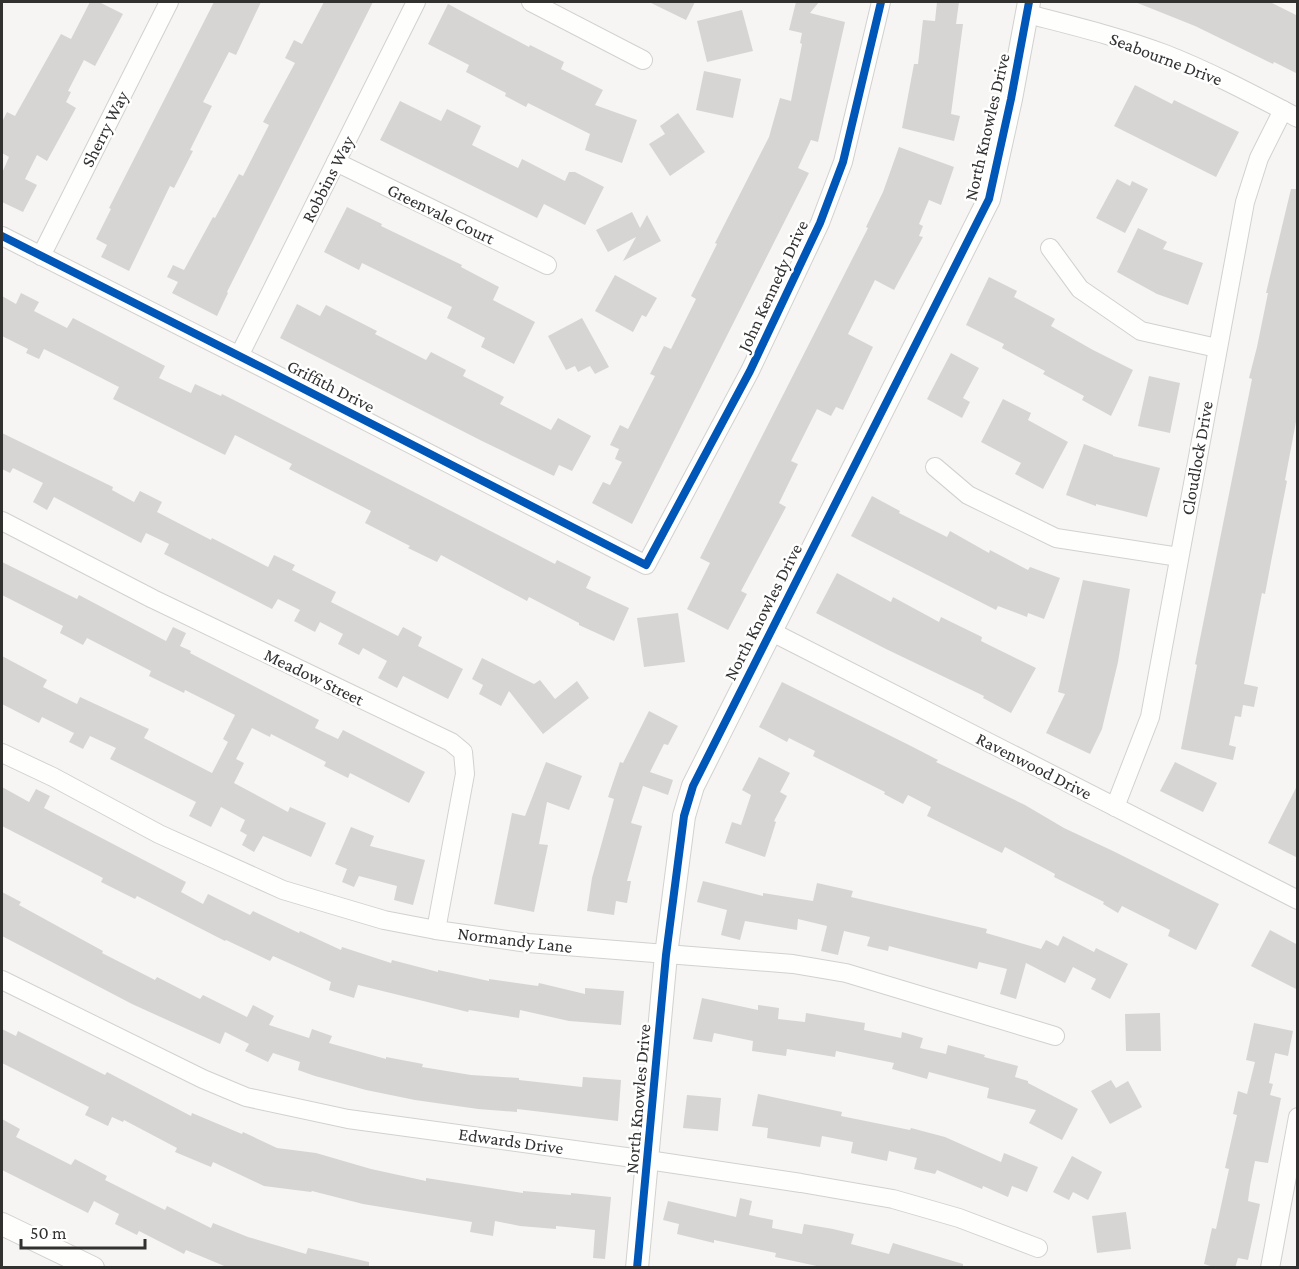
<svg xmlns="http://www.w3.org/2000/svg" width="1299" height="1269" font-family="'Crimson Pro',serif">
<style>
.building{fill:#d6d5d4}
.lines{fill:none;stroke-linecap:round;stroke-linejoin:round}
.minor-casing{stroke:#d1d1cf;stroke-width:20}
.tertiary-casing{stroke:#d1d1cf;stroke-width:24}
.minor{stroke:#fefefd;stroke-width:18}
.tertiary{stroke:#fefefd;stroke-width:22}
.cycleway-casing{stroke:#fff;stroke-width:11}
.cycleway{stroke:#0057b8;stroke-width:8}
.labels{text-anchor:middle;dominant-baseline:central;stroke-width:5;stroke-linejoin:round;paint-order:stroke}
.street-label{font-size:18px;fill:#313130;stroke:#fff}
</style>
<rect width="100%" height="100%" fill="#f6f5f3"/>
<g class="building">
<polygon points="90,2 99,2 123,14 95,66 84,60 68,91 71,92 66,102 76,108 47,161 37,155 25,179 37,185 23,212 2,202 2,173 9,157 2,153 2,122 7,112 15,116 61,34 71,39"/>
<polygon points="214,2 261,2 236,55 229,52 203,102 212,106 190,150 193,151 174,188 170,186 129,271 101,257 107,245 96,239 111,209 109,208"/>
<polygon points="324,2 373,2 227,292 228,293 217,316 172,293 178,282 167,277 173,265 184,270 213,217 215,218 239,174 243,176 269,125 263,122 295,63 285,58 294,40 302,44"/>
<polygon points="649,2 695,2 686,20"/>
<polygon points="796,2 819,2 810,13 845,22 818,142 811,140 798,168 809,173 632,524 592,503 603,482 610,485 622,462 615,459 619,449 610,445 620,425 628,429 655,376 650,374 664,346 671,349 696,299 691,296 717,244 715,243 769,137 780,98 791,101 802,44 800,43 802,33 789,30"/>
<polygon points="937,2 959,2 956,24 963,24 951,114 960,116 954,141 902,128 914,64 918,64 923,20 935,21"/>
<polygon points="1135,2 1270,2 1298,16 1298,74 1274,62 1273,64 1195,26"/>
<polygon points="448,4 529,47 530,45 564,62 561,69 603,90 595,105 637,120 622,163 585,150 590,134 528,103 526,107 505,96 506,93 466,72 469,65 428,44"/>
<polygon points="742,10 753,51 707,62 697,21"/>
<polygon points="704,71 741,79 733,118 696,110"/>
<polygon points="1135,85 1172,104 1174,100 1239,132 1216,177 1114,126"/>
<polygon points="400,101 441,121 447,109 481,126 472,145 518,168 522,159 565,181 569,172 575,172 604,187 585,225 544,204 537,218 380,140"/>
<polygon points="678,113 705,152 670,176 649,144 665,134 660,126"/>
<polygon points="899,147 954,167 941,205 929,200 919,224 923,226 919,236 923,237 894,290 875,280 848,334 873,347 843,410 836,407 831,416 817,409 791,461 798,464 779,503 786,507 741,591 747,594 728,630 687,609 710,563 700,558 868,228 866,227 883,192"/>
<polygon points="1117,179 1130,186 1132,181 1148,189 1125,233 1096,218"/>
<polygon points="1291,189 1298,189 1298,411 1285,480 1287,481 1271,562 1265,594 1262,593 1244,684 1258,687 1254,707 1243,705 1241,717 1235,716 1229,745 1236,747 1233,760 1181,749 1197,665 1195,664 1252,379 1249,378 1257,347 1268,293 1266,293"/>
<polygon points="347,207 382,224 381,226 462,265 461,267 499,287 493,300 535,322 514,364 481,347 485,338 447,318 452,307 362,263 359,270 324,252"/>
<polygon points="632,212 640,228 647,215 661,241 623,261 636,237 608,252 596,230"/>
<polygon points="1138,228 1167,242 1163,249 1203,263 1188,305 1157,294 1117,272"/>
<polygon points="615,275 657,298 646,317 642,315 633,332 595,311"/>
<polygon points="989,277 1017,291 1014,297 1055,319 1051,326 1093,350 1133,370 1111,416 1082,400 1084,396 1043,374 1045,371 1002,348 1004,344 966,325"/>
<polygon points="21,293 39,302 34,311 67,328 73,318 165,366 159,378 191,393 195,384 221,396 222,394 555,564 557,560 591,577 586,588 629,608 614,641 579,625 579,623 529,597 527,601 441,555 437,562 408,548 410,546 365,523 371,511 289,469 292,464 235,435 225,455 113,399 119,387 66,360 44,349 39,359 26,353 28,349 2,336 2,296 16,304"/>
<polygon points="297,304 320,316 326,305 377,331 375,334 426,360 431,352 466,370 463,376 504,397 500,404 551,430 558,418 591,436 572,471 559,465 554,476 482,441 280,338"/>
<polygon points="582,318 609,367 595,374 590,366 578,372 575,366 566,370 548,336"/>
<polygon points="951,353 979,368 963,398 970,402 962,418 927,399"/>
<polygon points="1149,376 1180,383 1170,433 1138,426"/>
<polygon points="1003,399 1031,413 1028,420 1068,442 1043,489 1015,474 1021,463 981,442"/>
<polygon points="2,433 113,487 112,490 134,502 140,491 162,502 157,512 211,540 212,538 268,567 274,555 295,565 292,570 336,592 331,602 398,636 403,627 422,637 418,646 463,669 448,699 403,676 397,688 378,678 387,661 363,648 359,655 338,644 343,634 320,622 315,632 294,621 300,610 278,599 272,609 164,554 169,544 146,533 141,543 54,497 47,510 33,502 43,483 13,468 10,473 2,469"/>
<polygon points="1084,444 1113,455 1113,456 1160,468 1147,517 1096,504 1096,506 1066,495"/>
<polygon points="872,496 900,511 899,513 947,537 950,531 989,553 990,550 1028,570 1030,567 1060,578 1044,619 1028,613 1027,617 998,606 996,610 851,536"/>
<polygon points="2,562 77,599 79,595 166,641 173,627 186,633 180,646 191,651 190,653 319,720 315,728 338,739 343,730 425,772 409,803 350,773 348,778 324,766 326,762 271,734 270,737 252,728 236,759 244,763 234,783 288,812 290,807 326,823 311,857 263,836 254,852 242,845 247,835 240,831 245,820 221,807 211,827 189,816 196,802 110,759 116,748 90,736 83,749 69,742 74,733 42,717 39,723 2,704 2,656 47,680 43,687 77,704 80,697 149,729 144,738 212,773 228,742 223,739 235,715 185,690 184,693 149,676 151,671 87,638 83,645 60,633 63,626 2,595"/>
<polygon points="837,573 891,602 893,597 939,622 941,617 982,637 981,641 1036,668 1011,713 983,698 984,696 886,649 816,613"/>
<polygon points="1083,580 1130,589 1118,662 1102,729 1090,754 1046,733 1065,694 1058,692"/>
<polygon points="678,613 685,662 644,667 637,618"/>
<polygon points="482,658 534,684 540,680 555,699 577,681 589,698 543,734 509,691 501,706 479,694 483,685 472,679"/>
<polygon points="782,682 909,745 938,760 936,762 1025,805 1064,828 1113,851 1219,904 1196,950 1168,936 1170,930 1122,906 1118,913 1103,904 1104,902 1054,877 1055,874 1005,847 1002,853 927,816 931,807 908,795 903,804 884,794 885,792 813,756 815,751 789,738 787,742 759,727"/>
<polygon points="649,711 678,726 668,745 664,744 650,772 673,780 668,795 643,786 631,823 642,826 627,881 631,881 627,903 616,901 614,915 587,911 592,878 614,799 608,797 620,762 623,763"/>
<polygon points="759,757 790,773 780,792 787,796 774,821 776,822 765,857 725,843 732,822 741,825 751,795 742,790"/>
<polygon points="546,762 582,776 569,810 547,802 539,844 548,845 534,912 494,904 512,813 525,816"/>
<polygon points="1175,762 1217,783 1203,812 1160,791"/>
<polygon points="1298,784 1298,858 1268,843"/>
<polygon points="2,787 29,802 36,789 50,796 44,808 186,882 181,892 203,904 208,894 250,915 253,911 299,933 300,931 341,950 342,947 391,963 392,960 438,972 438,970 489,981 489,979 538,986 539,983 585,994 585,988 624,991 621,1025 569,1021 520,1010 519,1018 469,1010 468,1012 358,985 354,998 329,990 331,982 273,956 270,961 226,940 225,941 137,896 135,899 101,882 103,878 2,826"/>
<polygon points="351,827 374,836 370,846 425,860 413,905 394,900 397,886 359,876 354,887 342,882 347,869 335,864"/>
<polygon points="703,881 763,896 763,893 813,901 817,883 853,891 851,897 987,929 986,933 1041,949 1046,940 1058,946 1063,936 1094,952 1096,948 1128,964 1110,999 1091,989 1096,979 1073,967 1065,983 1026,963 1016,999 1000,994 1007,969 979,962 977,969 889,946 888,951 867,946 870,937 844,931 838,955 821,951 827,926 798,919 797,930 745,921 740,940 721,935 727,910 697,902"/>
<polygon points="2,892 21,902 19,905 103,951 102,953 155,980 157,977 200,999 203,995 247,1017 253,1005 274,1016 269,1025 309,1038 312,1029 332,1036 329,1043 386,1059 386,1057 423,1064 422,1067 471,1075 519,1078 519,1080 582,1087 583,1077 621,1080 618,1121 517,1109 517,1112 478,1109 415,1100 366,1090 315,1076 298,1070 300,1062 273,1053 268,1062 245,1051 249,1044 225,1032 220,1044 132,1004 2,936"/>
<polygon points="1270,930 1298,945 1298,990 1251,966"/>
<polygon points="702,998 758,1010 758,1005 779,1008 778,1019 805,1022 806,1013 865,1023 864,1030 901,1038 902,1032 923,1038 920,1048 946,1054 948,1045 985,1055 984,1057 1018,1066 1015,1077 1028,1081 1028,1083 1078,1109 1062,1140 1029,1123 1036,1110 987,1098 989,1088 929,1072 927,1079 892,1069 894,1063 836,1051 835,1057 787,1049 786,1056 752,1051 753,1041 714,1033 712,1042 693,1039"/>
<polygon points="1160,1013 1161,1051 1126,1051 1125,1014"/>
<polygon points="1254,1023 1293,1031 1288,1056 1275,1053 1269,1083 1273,1084 1270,1095 1281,1098 1268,1163 1255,1161 1250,1186 1248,1201 1260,1204 1248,1260 1238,1258 1235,1268 1217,1268 1204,1264 1212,1228 1216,1229 1229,1169 1225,1168 1237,1115 1233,1114 1238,1091 1247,1094 1255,1062 1246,1060"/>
<polygon points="2,1029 16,1036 18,1031 105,1075 107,1072 191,1116 192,1113 242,1134 243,1132 277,1148 316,1153 371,1169 426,1181 426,1178 523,1193 523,1191 571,1195 571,1193 611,1197 605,1259 593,1258 595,1230 556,1226 556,1229 520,1226 495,1221 493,1236 470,1232 472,1222 363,1204 312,1191 311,1192 264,1186 213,1162 211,1167 175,1152 177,1148 124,1120 123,1122 112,1117 108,1126 85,1115 89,1107 2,1063"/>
<polygon points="1111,1080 1116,1088 1128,1081 1142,1107 1110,1124 1091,1091"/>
<polygon points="758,1094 842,1112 841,1116 910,1130 911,1128 945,1137 1001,1162 1004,1153 1038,1167 1027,1192 1012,1186 1008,1197 983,1186 982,1189 937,1170 935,1174 914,1169 917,1158 889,1151 887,1161 851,1153 853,1142 822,1136 820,1147 767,1138 768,1128 752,1126"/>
<polygon points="687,1095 721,1098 718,1131 683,1128"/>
<polygon points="2,1119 20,1129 16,1137 71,1165 75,1159 107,1176 105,1180 165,1210 167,1206 211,1228 213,1223 248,1237 306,1254 308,1248 369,1262 369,1268 229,1268 186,1250 184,1254 139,1231 137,1235 115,1224 119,1214 94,1201 88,1213 2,1170"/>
<polygon points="1072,1156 1102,1172 1088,1200 1073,1192 1069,1200 1053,1192"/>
<polygon points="740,1198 752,1201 749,1215 773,1220 772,1228 802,1234 804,1224 833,1229 854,1234 851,1244 889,1254 893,1243 963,1264 963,1268 826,1268 775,1257 776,1253 714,1240 714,1243 677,1234 679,1224 663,1220 668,1201 736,1217"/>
<polygon points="1126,1212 1131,1249 1097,1253 1092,1216"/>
</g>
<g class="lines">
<defs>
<g id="minor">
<polyline points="531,2 643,60"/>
<path d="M1028 14C1074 26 1120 37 1165 54 1211 72 1254 95 1298 118"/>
<polyline points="336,162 547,265"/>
<polyline points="2,236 263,368 646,565 750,371 820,223 843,162 881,2"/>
<polyline points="1050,248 1080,289 1141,331 1217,348"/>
<polyline points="41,256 169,2"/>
<polyline points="239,356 416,2"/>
<polyline points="935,467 968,495 1056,538 1179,557"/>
<polyline points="2,521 153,599 451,742 463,752 465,774 436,930"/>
<polyline points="770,631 1298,900"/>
<polyline points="2,753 53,777 159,834 283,890 384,920 436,930 528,943 793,964 846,973 1055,1036"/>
<polyline points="1115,807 1150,717 1245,202 1259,158 1283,110"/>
<polyline points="2,980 203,1079 246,1097 348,1119 648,1160 801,1183 893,1199 959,1218 1038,1248"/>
<polyline points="1270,1268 1298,1117"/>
</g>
<g id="tertiary">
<polyline points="2,1224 93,1268"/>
<polyline points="637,1268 666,955 684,816 693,786 989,199 1011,99 1029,2"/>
</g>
</defs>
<use href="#minor" class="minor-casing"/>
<use href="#tertiary" class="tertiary-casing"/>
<use href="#minor" class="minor"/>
<use href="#tertiary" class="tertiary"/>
<defs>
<g id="cycleway">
<polyline points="2,236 263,368 646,565 750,371 820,223 843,162 881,2"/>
<polyline points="637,1268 666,955 684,816 693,786 989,199 1011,99 1029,2"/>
</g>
</defs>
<use href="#cycleway" class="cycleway-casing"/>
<use href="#cycleway" class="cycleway"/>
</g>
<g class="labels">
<g class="street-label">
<text transform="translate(1166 59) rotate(21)">Seabourne Drive</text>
<text transform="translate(987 127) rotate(-77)">North Knowles Drive</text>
<text transform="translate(105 129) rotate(-63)">Sherry Way</text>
<text transform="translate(328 179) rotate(-63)">Robbins Way</text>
<text transform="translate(441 214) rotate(26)">Greenvale Court</text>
<text transform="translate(773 286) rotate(-65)">John Kennedy Drive</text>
<text transform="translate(331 386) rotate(27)">Griffith Drive</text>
<text transform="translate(1197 458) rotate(-80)">Cloudlock Drive</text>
<text transform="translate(763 612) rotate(-63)">North Knowles Drive</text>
<text transform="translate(314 677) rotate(26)">Meadow Street</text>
<text transform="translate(1034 766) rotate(27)">Ravenwood Drive</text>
<text transform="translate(515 940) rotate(7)">Normandy Lane</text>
<text transform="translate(638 1099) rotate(-85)">North Knowles Drive</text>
<text transform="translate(511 1141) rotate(8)">Edwards Drive</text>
</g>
</g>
<rect width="1299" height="1269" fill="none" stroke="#313130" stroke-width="6"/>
<path d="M21 1239v9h124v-9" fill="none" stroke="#313130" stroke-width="3"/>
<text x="30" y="1239" font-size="18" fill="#313130" stroke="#ffffff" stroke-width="4.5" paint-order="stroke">50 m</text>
</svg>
